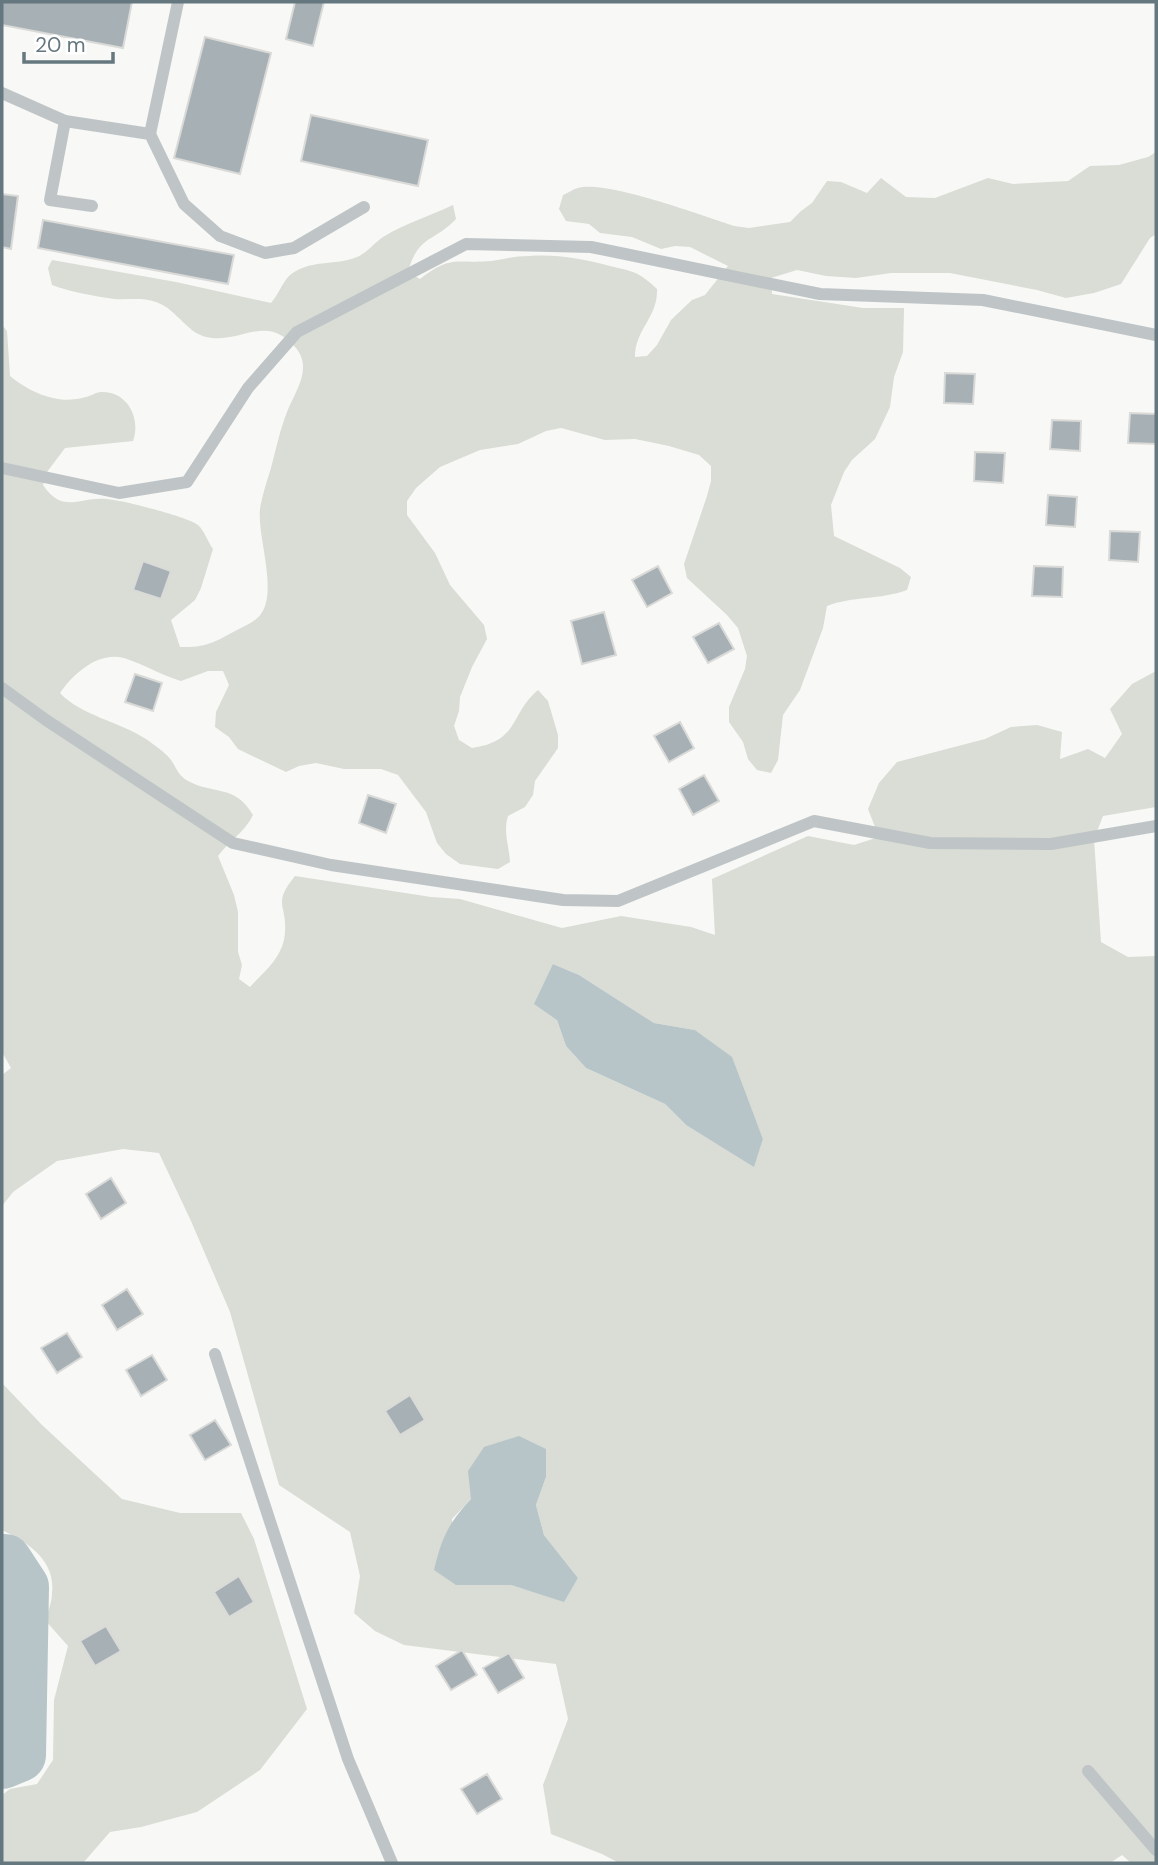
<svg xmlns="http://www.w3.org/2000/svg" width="1158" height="1865" font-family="'DM Sans',sans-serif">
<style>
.green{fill:#d9ddd5;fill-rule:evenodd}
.water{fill:#b7c5c8}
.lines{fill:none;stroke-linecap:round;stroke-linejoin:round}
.river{stroke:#b7c5c8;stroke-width:54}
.building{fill:#a7b1b5;stroke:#dadad8;stroke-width:2}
.lane{stroke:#bfc5c7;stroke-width:12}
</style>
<rect width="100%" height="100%" fill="#f8f8f6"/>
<g class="green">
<path d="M1156 152V234L1150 238 1121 284 1094 293 1066 298 1037 290 950 273H891L856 278 826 276 797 270 771 278 772 294 863 308H904L903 352 894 377 890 407 875 439 852 460 844 472 831 505 834 536 900 568 911 577 907 590C880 600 852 596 827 606L823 628 800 690 783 715 778 760 771 773 757 770 748 759 743 742 729 722V707L745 669 747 656 738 628 727 615 687 578 684 564 707 496 711 481V466L699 455 669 446 635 439 605 440 561 428 546 431 518 444 480 450 440 467 416 488 407 501V515L435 553 450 585 484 625 487 639 472 667 460 697 459 711 454 726 459 740 472 748C520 741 509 715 538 690L548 701 558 735V748L535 781 533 795 525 807 508 816C503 832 509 845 510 862L498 869 460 864 446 854 437 843 426 812 398 775 381 769H344L316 763 299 766 286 772 238 749 229 737 215 727 216 712 229 685 223 671H208L181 681C161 675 143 664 124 658 98 651 73 674 60 693 80 715 120 722 146 739 153 744 166 753 171 760 177 769 178 775 188 781 214 795 235 784 253 815 245 832 230 840 218 856L234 895 238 912V952L242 965 239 979 250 987C265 971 284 956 285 932 287 904 272 904 295 876L431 897 460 899 562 928 621 916 691 927 715 935 712 879 808 836 854 845 879 837 868 809 879 783 897 762 985 739 1011 727 1037 725 1062 732 1060 759 1088 749 1105 758 1122 734 1110 709 1132 684 1156 671V807L1103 816 1094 839 1101 942 1128 957 1156 956V1863H1131L1122 1855 1110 1863H619L602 1854 551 1834 543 1785 568 1719 556 1664 404 1645 375 1631 354 1613 360 1576 350 1532 279 1485 230 1312 191 1221 159 1153 123 1149 57 1161 13 1192 2 1206V1075L11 1068 2 1052V325L7 331 10 376C22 386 38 395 53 398 64 401 75 400 86 397 91 396 96 392 101 392 128 391 141 419 133 441L65 448 47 472 43 485C63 515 80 496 107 499 122 500 188 517 198 525 204 530 208 542 213 549L201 588 195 600 171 620 180 647C208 648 216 641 239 629 247 625 256 621 261 614 278 590 257 537 260 509 262 496 267 481 271 468 276 449 280 430 287 412 295 391 313 369 296 348 267 314 246 341 212 338 187 336 179 310 156 302 142 297 128 300 114 299 93 296 71 292 52 285L48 268 52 260 176 282 271 303C278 295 283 282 289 276 308 259 335 266 357 257 367 253 374 243 383 237 404 224 430 216 453 205L456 219C433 243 418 235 408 272L420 279C452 254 456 264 491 261 504 259 516 256 529 256 557 254 583 259 610 266 634 272 638 271 657 289 658 318 635 329 635 357L647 356 657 345 671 320 692 300 705 295 728 266 690 247 675 246 661 249 632 237 600 233 589 224 566 221 559 209 563 195C568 193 573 189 578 188 606 180 703 216 734 226L749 228 790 222 801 211 812 203 827 181 841 182 867 193 881 178 906 197 935 198 988 178 1013 184 1068 181 1090 166 1119 165 1148 157ZM553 964 579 975 654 1023 695 1030 731 1057 763 1139 754 1166 686 1125 665 1104 586 1068 566 1046 557 1020ZM546 1477 536 1505 544 1535 578 1578 564 1601 511 1585H456L452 1519 471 1499Z"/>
<path d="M2 1383 42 1425 122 1499 180 1513H241L254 1539 307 1709 260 1770 197 1812 141 1827 110 1832 83 1863H2V1795L10 1789 37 1784 53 1760 54 1700 68 1646 45 1620C48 1612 52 1602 52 1593 56 1561 28 1542 2 1530Z"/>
</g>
<g class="water">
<polygon points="553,964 579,975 654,1023 695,1030 732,1057 763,1139 754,1167 686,1125 665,1104 586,1068 566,1046 557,1020 534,1004"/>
<path d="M519 1436 546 1449V1477L536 1505 544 1535 578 1578 564 1602 511 1585H456L434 1570C442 1537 448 1524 471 1499L468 1471 484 1447Z"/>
</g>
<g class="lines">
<polyline class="river" points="2,1561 5,1561 22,1587 19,1755 2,1762"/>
</g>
<g class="building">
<polygon points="2,2 132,2 123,48 2,25"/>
<polygon points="295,2 324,2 313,46 286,39"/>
<polygon points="205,37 271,53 240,174 174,158"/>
<polygon points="311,115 428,140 418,186 301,161"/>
<polygon points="2,194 18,196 11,249 2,247"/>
<polygon points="43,220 234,255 228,284 38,248"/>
<polygon points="945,373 975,374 973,404 944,403"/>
<polygon points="1130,413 1156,414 1156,444 1128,443"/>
<polygon points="1052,420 1081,421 1080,451 1050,449"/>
<polygon points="975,452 1005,453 1003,483 974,481"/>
<polygon points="1048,495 1077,497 1075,527 1046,525"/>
<polygon points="1110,531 1140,532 1138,562 1109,560"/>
<polygon points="143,561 171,571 161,599 133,590"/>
<polygon points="658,566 672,593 647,607 632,580"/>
<polygon points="1034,566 1063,567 1062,597 1032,596"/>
<polygon points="604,612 616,655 582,664 571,621"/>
<polygon points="719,623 734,649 708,663 693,637"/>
<polygon points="135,674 162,683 153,711 125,702"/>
<polygon points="680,722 694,748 669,762 654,736"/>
<polygon points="704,775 719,801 693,815 679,789"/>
<polygon points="368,795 396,804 386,833 359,823"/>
<polygon points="111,1178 126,1203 101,1219 86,1194"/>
<polygon points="127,1289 143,1314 117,1330 102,1305"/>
<polygon points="67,1333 82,1357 57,1373 41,1348"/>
<polygon points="152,1355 167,1380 141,1396 126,1370"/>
<polygon points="410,1395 425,1420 400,1435 385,1411"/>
<polygon points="215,1420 231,1445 205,1460 190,1435"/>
<polygon points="239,1576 254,1602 229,1617 214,1592"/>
<polygon points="106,1626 121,1651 95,1666 80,1641"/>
<polygon points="462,1650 477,1675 451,1690 436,1666"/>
<polygon points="509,1653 524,1678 498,1693 483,1668"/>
<polygon points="487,1774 502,1799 477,1814 461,1789"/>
</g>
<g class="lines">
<g class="lane">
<polyline points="2,93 65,121 150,134 184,204 220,236 265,253 294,248 364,207"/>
<polyline points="65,121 50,200 92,206"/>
<polyline points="150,134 178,2"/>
<polyline points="2,468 119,493 187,482 248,388 297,332 466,244 591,247 820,294 983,300 1156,335"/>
<polyline points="2,688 46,720 233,843 331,865 563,900 618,901 814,821 930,843 1051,844 1156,826"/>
<polyline points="215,1354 348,1759 392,1863"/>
<polyline points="1088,1771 1156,1850"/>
</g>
</g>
<rect width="1158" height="1865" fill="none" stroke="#65777f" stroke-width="7"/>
<path d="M24 52v10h89v-10" fill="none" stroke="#65777f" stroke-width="3.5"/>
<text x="35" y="52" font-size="21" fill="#65777f" stroke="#ffffff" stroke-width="5" paint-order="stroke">20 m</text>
</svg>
